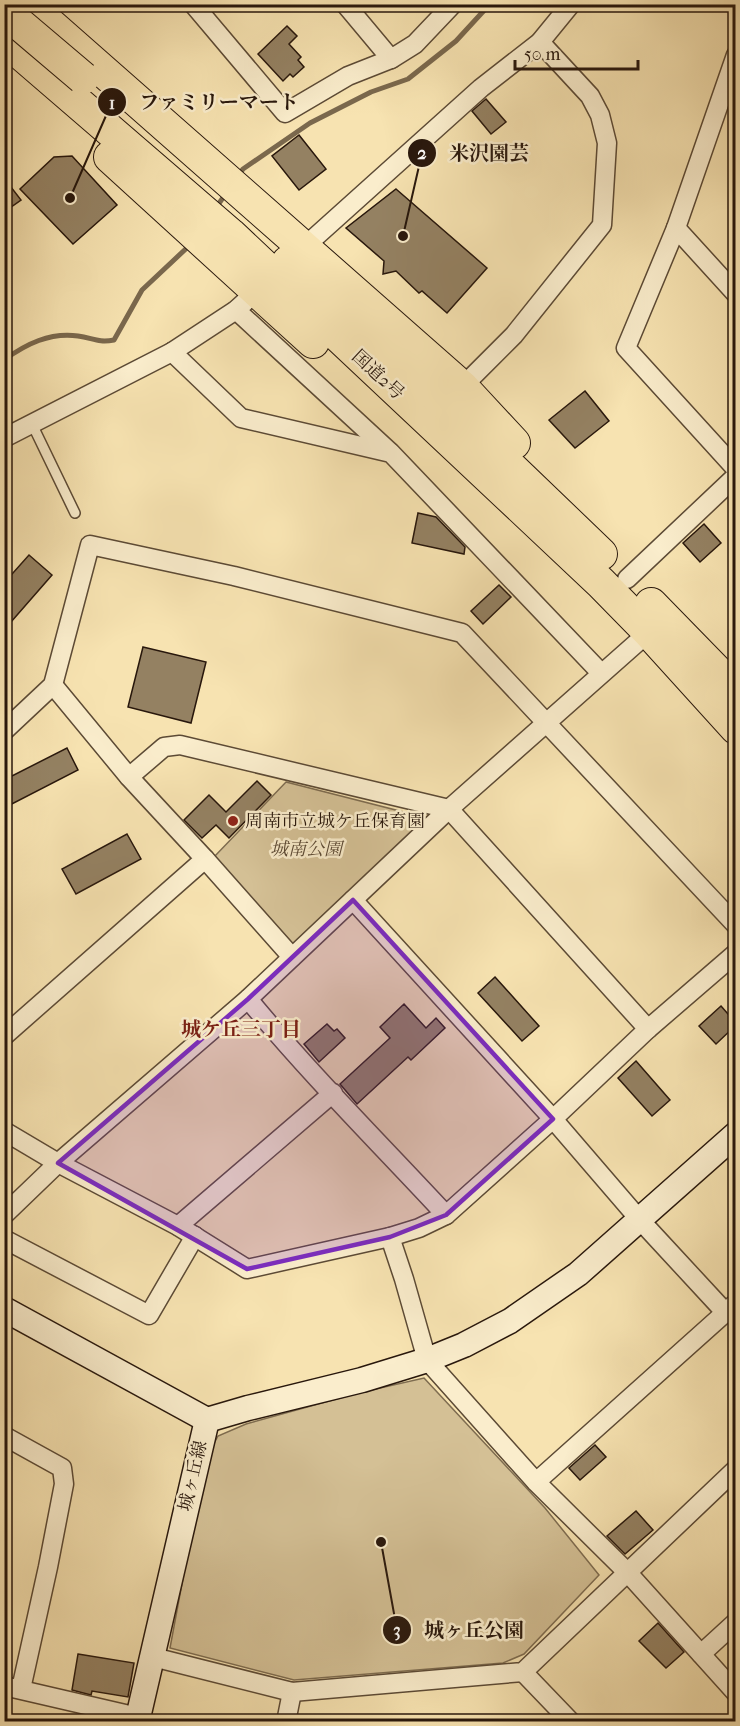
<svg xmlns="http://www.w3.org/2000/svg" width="740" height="1726" font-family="'IM FELL French Canon','Noto Serif JP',serif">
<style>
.green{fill:#d4c095;stroke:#7e6c50;stroke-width:1.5}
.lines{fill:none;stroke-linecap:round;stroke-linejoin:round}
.stream{stroke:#7a684d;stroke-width:5}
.building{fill:#948162;stroke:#28170c;stroke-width:1.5}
.lane-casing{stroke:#5c4a35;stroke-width:12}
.street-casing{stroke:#5c4a35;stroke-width:21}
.secondary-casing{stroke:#28170c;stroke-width:27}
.highway-casing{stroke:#28170c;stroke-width:34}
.lane{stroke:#faedcc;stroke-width:9}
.street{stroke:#faedcc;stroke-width:18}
.secondary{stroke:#faedcc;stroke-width:24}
.highway{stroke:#f7e3b1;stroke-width:32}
.highway-bridge-casing{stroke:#28170c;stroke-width:34;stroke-linecap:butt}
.highway-bridge{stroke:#f7e3b1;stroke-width:32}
.marked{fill:#7b2cbf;fill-opacity:0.2;stroke:#7b2cbf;stroke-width:4.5;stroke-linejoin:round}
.poi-dot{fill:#8f2418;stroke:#faedcc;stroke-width:2}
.labels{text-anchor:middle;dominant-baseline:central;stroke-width:5;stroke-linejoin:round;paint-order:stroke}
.street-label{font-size:18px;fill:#28170c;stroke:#faedcc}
.poi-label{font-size:18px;fill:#28170c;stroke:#faedcc;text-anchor:start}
.park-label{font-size:18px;font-style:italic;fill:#5c4a35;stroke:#faedcc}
.neighbourhood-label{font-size:20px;font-weight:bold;fill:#7a1f14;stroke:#faedcc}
.leader{fill:none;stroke:#28170c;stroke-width:2}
.callout-dot{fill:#28170c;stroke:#faedcc;stroke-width:2}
.mark-label{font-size:18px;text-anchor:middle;font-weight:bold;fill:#fff}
.callout-label{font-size:20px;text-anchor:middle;font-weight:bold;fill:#28170c;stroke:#faedcc;stroke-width:5;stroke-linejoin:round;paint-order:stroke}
</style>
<rect width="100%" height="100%" fill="#f7e3b1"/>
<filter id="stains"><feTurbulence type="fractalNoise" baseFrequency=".00333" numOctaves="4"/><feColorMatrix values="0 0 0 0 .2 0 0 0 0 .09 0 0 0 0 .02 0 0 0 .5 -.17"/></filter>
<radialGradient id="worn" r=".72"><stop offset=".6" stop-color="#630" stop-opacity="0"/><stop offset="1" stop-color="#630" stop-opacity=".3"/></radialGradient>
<g class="green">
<polygon points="286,782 427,818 292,945 214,857"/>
<polygon points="424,1378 545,1508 599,1575 524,1654 503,1663 294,1680 170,1648 205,1460 218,1436 246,1424 358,1393"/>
</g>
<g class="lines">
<g class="stream">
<polyline points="237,177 243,169 310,123 371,92 408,79 456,41 490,4"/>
<polyline points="215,209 227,192"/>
<path d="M4 360C26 344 50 332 78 336 93 338 98 343 114 340L142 290 191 244"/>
</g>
</g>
<g class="building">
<polygon points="287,26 297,36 289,44 301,57 298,60 304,67 293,77 290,74 283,81 258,54"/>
<polygon points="486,99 506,122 491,134 472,111"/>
<polygon points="299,135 326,169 299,190 272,156"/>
<polygon points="72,156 117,205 73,244 20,189 54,157"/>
<polygon points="4,178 21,200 4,212"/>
<polygon points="396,189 487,268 447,313 422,291 419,293 396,271 383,274 384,261 346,228"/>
<polygon points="585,391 609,421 575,448 549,420"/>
<polygon points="418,513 436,517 465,547 464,554 412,543"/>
<polygon points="704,524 721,543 700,562 683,543"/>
<polygon points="29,555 52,575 4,630 4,583"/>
<polygon points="499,585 511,597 483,624 471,611"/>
<polygon points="143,647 206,662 191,723 128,707"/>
<polygon points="67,748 78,770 4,808 4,780"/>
<polygon points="257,781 271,795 229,838 216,825 202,838 184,820 209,795 226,812"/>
<polygon points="127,834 141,859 76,894 62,869"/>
<polygon points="495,977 539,1026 522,1041 478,993"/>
<polygon points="404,1004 426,1028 436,1018 445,1028 411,1060 408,1057 357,1104 340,1084 390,1038 380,1027"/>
<polygon points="721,1006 735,1022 735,1026 716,1044 699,1026"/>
<polygon points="327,1024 334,1031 337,1029 345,1038 319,1062 304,1044"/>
<polygon points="636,1061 670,1100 652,1116 618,1078"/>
<polygon points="595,1445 606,1457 580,1480 569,1468"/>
<polygon points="636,1511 653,1530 625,1554 607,1536"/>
<polygon points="658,1623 684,1652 666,1668 639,1641"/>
<polygon points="78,1654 134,1663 128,1697 92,1691 91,1695 72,1690"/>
</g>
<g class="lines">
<defs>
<polyline id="lane" points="32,424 75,513"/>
<g id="street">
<polyline points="193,4 285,113 348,76 391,59"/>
<polyline points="345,4 391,59 415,44 453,4"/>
<polyline points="736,55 676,228 626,348 736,469"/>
<polyline points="676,228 736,294"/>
<polyline points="303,248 481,88 540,42 571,4"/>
<polyline points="236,310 390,452"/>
<polyline points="172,352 241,418 391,453 601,673"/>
<polyline points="462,387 514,335 602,225 607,143 600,115 590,96 540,42"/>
<polyline points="4,438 172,352 236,310 257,291"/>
<polyline points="627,579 736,476"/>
<polyline points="4,731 53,685 90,545 234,576 462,633 736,925"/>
<polyline points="129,777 164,747 180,745 449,809 648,1029"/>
<polyline points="205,859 292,957"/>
<polyline points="353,900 553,1119 639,1219 725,1312"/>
<path d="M248 999C310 1074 380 1144 446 1215"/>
<polyline points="4,1036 205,859 129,777 53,685"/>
<polyline points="4,1131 58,1163 178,1226 247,1269 390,1237 419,1228 446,1215 553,1119 648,1029 736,953"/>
<polyline points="4,1215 58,1163 248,999 449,809 649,632"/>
<polyline points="178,1226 333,1093"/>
<polyline points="390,1237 404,1279 427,1360 536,1482 628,1573 736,1693"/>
<polyline points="4,1239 149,1315 195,1236"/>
<polyline points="4,1436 62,1468 64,1484 48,1567 21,1689"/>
<polyline points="536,1482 736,1303"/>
<polyline points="701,1654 736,1622"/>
<polyline points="153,1657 292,1692 523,1672 736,1469"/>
<polyline points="523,1672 571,1722"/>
<polyline points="4,1686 138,1717"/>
<polyline points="286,1722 292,1692"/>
</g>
<g id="secondary">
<polyline points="4,1309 207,1420"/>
<polyline points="207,1420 248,1408 362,1380 427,1360 464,1345 510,1321 578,1274 736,1134"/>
<polyline points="137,1722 207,1420"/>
</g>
<g id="highway">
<polyline points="27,4 462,387 514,443"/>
<polyline points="4,39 230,234 601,583 649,632 736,728"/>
<polyline points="110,157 313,342"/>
<polyline points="288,262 445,404 601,554"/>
<polyline points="651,604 736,691"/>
</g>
</defs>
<use href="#lane" class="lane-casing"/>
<use href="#street" class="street-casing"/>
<use href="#secondary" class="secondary-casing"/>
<use href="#highway" class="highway-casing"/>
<use href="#lane" class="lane"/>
<use href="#street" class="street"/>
<use href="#secondary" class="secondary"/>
<use href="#highway" class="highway"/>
<defs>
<polyline id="highway-bridge" points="4,11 83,78"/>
</defs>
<use href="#highway-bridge" class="highway-bridge-casing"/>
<use href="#highway-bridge" class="highway-bridge"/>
</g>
<path class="marked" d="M353 900 553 1119 446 1215 390 1237 247 1269 58 1163 248 999Z"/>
<circle class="poi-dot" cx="233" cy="821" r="6"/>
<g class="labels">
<g class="street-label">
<text transform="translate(378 375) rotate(43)">国道2号</text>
<text transform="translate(193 1476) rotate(-77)">城ヶ丘線</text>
</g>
<g class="poi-label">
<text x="245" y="821">周南市立城ケ丘保育園</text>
</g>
<g class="park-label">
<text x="306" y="849">城南公園</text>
</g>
<g class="neighbourhood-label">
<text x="241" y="1029">城ケ丘三丁目</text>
</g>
</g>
<path class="leader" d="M70 198L112 102M403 236L422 153M381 1542L397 1630"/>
<g class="callout-dot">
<circle cx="70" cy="198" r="6"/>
<circle cx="403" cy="236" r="6"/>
<circle cx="381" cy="1542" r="6"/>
<circle cx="112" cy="102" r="15"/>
<circle cx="422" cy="153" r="15"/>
<circle cx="397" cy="1630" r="15"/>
</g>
<g class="mark-label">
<text x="112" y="109">1</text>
<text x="422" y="159">2</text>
<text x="397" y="1636">3</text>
</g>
<g class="callout-label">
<text x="219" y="109">ファミリーマート</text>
<text x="489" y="160">米沢園芸</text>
<text x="474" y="1637">城ヶ丘公園</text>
</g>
<rect width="740" height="1726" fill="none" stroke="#f7e3b1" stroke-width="24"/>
<rect x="6" y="6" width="728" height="1714" fill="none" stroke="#28170c" stroke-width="3"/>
<rect x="12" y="12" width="716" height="1702" fill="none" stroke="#28170c" stroke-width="1.5"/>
<path d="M515 60v9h123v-9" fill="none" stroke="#28170c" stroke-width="3"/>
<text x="524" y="60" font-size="18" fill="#28170c" stroke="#faedcc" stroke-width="4.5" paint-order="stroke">50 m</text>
<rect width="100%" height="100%" filter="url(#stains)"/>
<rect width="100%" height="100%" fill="url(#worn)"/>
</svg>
